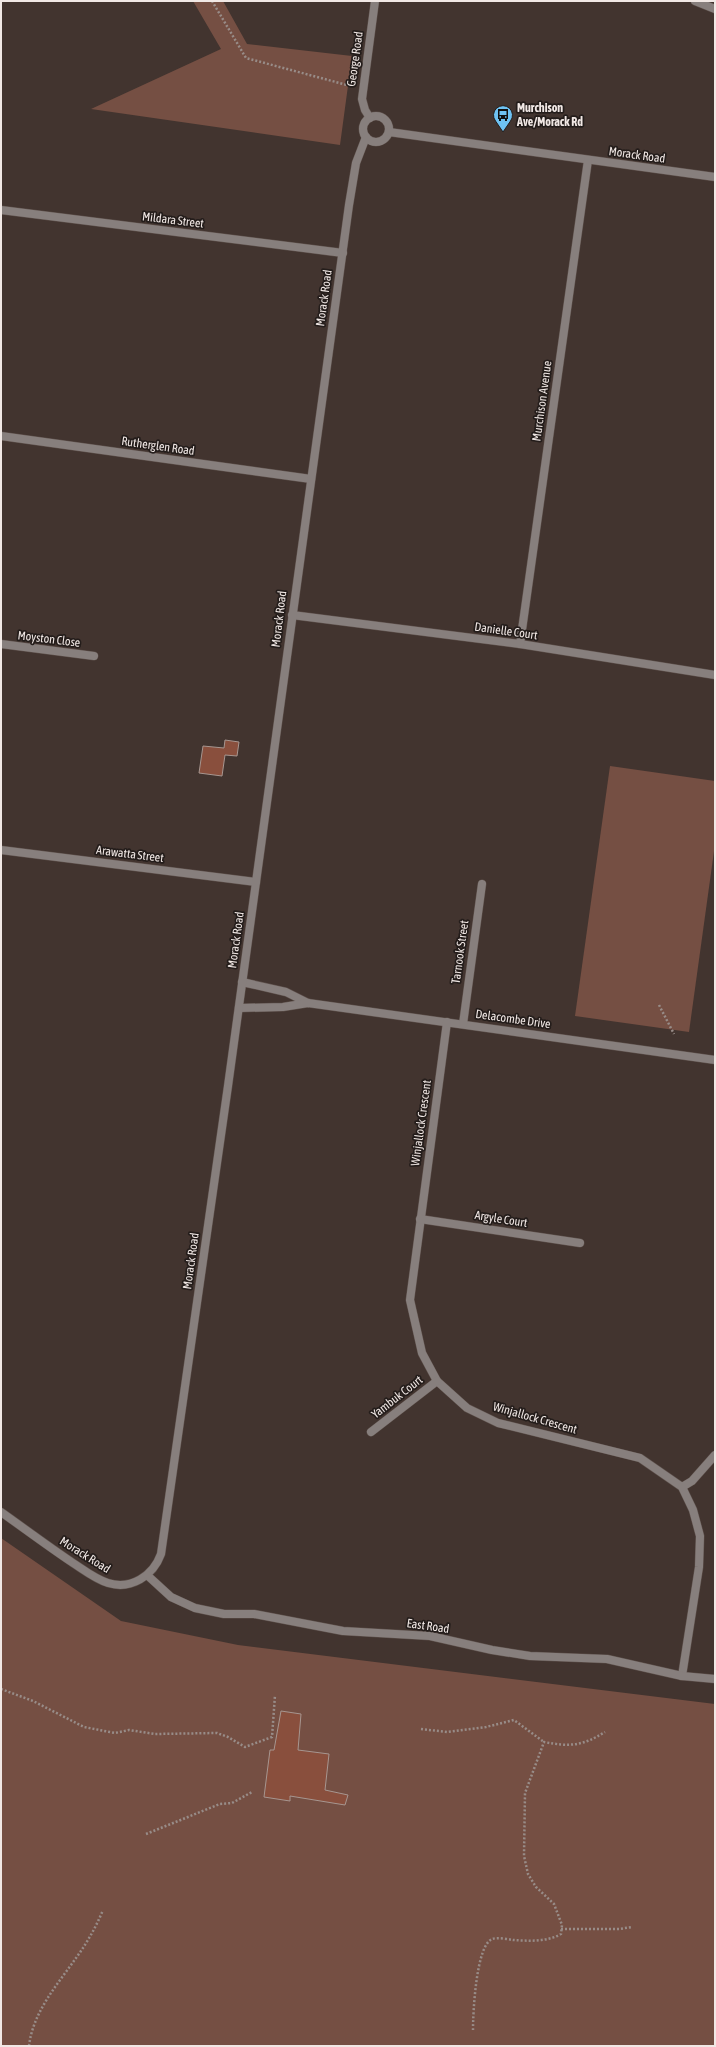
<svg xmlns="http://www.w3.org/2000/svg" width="716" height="2047" font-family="'Asap Condensed',sans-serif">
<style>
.green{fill:#754f43}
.building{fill:#894f3d;stroke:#a79690}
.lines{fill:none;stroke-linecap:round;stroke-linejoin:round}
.street-casing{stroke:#5e514c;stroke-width:9}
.path{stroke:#988c88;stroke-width:2.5;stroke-dasharray:2 2;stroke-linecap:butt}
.street{stroke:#877f7d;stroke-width:8}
.labels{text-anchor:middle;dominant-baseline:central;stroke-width:3.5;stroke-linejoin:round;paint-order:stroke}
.street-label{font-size:12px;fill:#f1e8e5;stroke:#241d1b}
.poi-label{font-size:12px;font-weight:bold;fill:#f1e8e5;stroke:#241d1b;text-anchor:start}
</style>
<rect width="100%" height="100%" fill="#42342f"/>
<g class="green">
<polygon points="193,1 223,1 247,44 352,56 340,145 91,109 221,49"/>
<polygon points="610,766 715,781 715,844 689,1032 575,1016"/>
<polygon points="1,1538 121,1621 238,1645 715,1704 715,2046 1,2046"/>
</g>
<g class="building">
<polygon points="225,740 239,742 237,756 225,755 222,776 199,773 203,746 224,748"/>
<polygon points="281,1711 301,1714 298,1750 329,1754 325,1790 348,1795 345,1805 290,1796 290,1801 264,1797 270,1750 274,1750"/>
</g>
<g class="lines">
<defs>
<g id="street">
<polyline points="695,1 715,9"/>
<circle cx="376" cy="129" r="13"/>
<polyline points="370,118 365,110 362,99 375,1"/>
<polyline points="389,132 715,177"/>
<polyline points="1,210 343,253"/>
<polyline points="1,436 311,479"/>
<polyline points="292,615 520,644 715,675"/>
<polyline points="1,644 94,656"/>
<polyline points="520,644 588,160"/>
<polyline points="1,850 256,882"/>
<polyline points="242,982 286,992 308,1003"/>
<polyline points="239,1008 283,1007 308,1003 715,1060"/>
<polyline points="447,1022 410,1300 422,1353 437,1381 467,1408 498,1423 640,1458 682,1487 693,1510 700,1536 699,1567 682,1676"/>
<polyline points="463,1024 482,884"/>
<polyline points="420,1219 580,1243"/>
<polyline points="371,1432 437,1381"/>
<polyline points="682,1487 692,1481 715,1455"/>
<path d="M1 1512C25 1529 49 1547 73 1563 84 1570 95 1579 108 1583 131 1590 153 1576 161 1554L228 1086 349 205 356 163 366 137"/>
<polyline points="147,1575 171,1597 195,1608 224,1614 254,1614 343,1631 430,1636 492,1650 530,1656 607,1659 682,1676 715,1679"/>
</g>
</defs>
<use href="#street" class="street-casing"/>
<g class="path">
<polyline points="212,1 246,58 347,85"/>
<polyline points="659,1005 674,1034"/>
<polyline points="1,1689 33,1701 84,1727 115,1733 129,1730 155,1734 217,1733 228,1737 245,1747 272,1737 275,1695"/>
<polyline points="421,1729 447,1732 486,1727 514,1720 544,1742"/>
<polyline points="146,1834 220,1804 232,1803 252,1792"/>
<polyline points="561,1929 619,1929 632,1927"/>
<path d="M473 2030C473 2013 476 1946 492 1939 498 1937 507 1939 513 1940 529 1941 547 1942 561 1934L562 1925 554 1904 536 1887 528 1874 524 1856 525 1793 544 1742C570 1747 582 1746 605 1732"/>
<path d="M29 2046C33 2012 57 1985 76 1958 87 1943 96 1927 103 1910"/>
</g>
<use href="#street" class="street"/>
</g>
<defs>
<symbol id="bus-pin" viewBox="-11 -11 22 30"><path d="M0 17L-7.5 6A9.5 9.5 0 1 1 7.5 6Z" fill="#6ec2f3" stroke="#241d1b"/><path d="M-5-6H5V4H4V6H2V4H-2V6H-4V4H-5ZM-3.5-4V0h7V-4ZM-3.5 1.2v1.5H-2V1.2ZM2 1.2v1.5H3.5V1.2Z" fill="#111"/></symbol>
</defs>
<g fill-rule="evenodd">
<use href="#bus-pin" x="492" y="104" width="22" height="30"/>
</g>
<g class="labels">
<g class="street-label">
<text transform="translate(355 59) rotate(-82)">George Road</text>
<text transform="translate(637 155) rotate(8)">Morack Road</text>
<text transform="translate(173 220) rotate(7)">Mildara Street</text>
<text transform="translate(324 298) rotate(-82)">Morack Road</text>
<text transform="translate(542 401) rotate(-82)">Murchison Avenue</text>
<text transform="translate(158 446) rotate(8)">Rutherglen Road</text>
<text transform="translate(279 619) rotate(-83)">Morack Road</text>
<text transform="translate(506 631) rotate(8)">Danielle Court</text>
<text transform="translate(49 639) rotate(7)">Moyston Close</text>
<text transform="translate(130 854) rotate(7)">Arawatta Street</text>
<text transform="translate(236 940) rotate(-82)">Morack Road</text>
<text transform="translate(460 952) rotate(-82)">Tarnook Street</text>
<text transform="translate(513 1019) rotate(8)">Delacombe Drive</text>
<text transform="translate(421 1123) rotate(-82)">Winjallock Crescent</text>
<text transform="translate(501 1219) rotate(9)">Argyle Court</text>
<text transform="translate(191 1261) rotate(-82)">Morack Road</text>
<text transform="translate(397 1397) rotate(-38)">Yambuk Court</text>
<text transform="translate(535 1418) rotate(16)">Winjallock Crescent</text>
<text transform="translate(85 1555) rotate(32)">Morack Road</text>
<text transform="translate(428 1626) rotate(8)">East Road</text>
</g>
<g class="poi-label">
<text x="517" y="108">Murchison<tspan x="517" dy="14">Ave/Morack Rd</tspan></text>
</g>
</g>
<rect width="716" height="2047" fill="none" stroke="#f1e8e5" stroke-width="4"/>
</svg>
